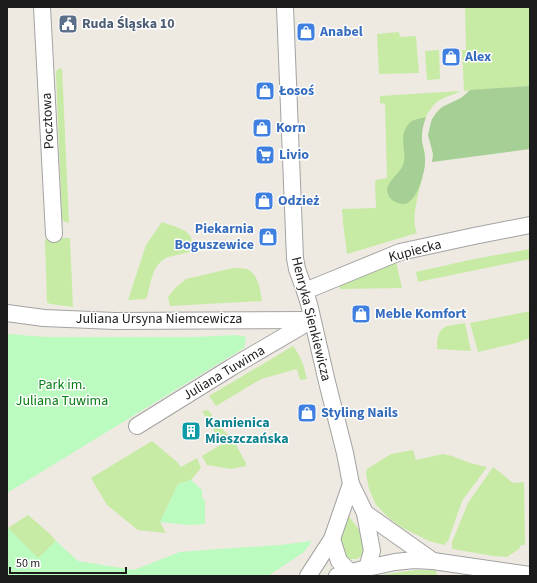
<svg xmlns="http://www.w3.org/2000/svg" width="537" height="583" font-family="'Source Sans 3',sans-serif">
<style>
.grass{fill:#c7eba4}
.forest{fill:#a5cf94}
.park{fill:#bbfbc0}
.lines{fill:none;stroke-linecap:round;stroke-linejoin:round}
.minor-casing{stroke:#a3a3a3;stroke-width:18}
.minor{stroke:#fff;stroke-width:16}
.tram{stroke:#6a6a6a;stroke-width:1}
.labels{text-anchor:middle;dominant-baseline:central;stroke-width:3;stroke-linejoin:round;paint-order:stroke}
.service-label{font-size:14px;font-weight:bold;fill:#4e5e75;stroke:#fff;text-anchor:start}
.shop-label{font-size:14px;font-weight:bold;fill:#366cbe;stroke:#fff;text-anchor:start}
.street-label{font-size:14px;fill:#1c1c1c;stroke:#fff}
.park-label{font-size:14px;fill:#077d11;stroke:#fff}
.culture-label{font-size:14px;font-weight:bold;fill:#0d838f;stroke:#fff;text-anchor:start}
</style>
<rect width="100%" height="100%" fill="#eeeae1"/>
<g class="grass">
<polygon points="465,7 530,7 530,86 464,91 462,50 466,50"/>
<polygon points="399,32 400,37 416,36 419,73 379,74 377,34"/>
<polygon points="439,50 440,79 427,80 425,51"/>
<polygon points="62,68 69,223 65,222 62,219 56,73 57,70"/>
<path d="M460 91C455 95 449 95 444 98 438 100 433 105 430 110 423 118 421 132 422 142 424 149 426 156 425 163 423 182 409 216 417 233L347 254 343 223 342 209 376 208 375 182 376 180 387 178 385 104 380 103V96Z"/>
<path d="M162 222C177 228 199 230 190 252 183 254 175 255 168 257 152 264 151 283 147 297L145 299 128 300 146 245Z"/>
<polygon points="49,238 70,238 73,307 50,304 47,302 45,243 45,240"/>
<polygon points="530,249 530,259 418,282 416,272 474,259"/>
<polygon points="396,262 402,288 340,289 339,283"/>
<path d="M233 268C237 268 243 268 247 269 259 275 260 290 262 301L170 306 168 297 175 288 186 279Z"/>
<polygon points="530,311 530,338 516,343 478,352 470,323"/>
<path d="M465 323 471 351 437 349C437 340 437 330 447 326Z"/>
<path d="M293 346C301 356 304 366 307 379L300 380 297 369 261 379 216 406 209 396Z"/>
<polygon points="208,410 225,432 232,438 246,463 246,466 231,469 207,465 202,456 222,444 202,411"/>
<polygon points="152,441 177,462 181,467 197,458 201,468 191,480 178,484 160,522 166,533 138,530 107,505 91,478"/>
<polygon points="413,450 416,460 443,454 452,456 470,463 487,467 462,501 448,541 444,545 429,541 401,527 389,518 376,505 369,489 366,473 367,469 391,454"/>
<polygon points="493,467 513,483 524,482 525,545 521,545 519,549 507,557 494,556 452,549 452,542 468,503"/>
<polygon points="28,515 50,534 56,541 38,559 8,528"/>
<polygon points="348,515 366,539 365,553 357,559 348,559 344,557 339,543"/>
<polygon points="415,570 436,570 437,576 375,576"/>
</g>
<g class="forest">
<polygon points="530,86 530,149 432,162 433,154 428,135 430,126 432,119 436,113 442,107 461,98 470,90"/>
<path d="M426 117C424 123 422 129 422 135 421 144 426 153 425 162 425 173 416 206 402 204 397 203 391 201 389 196 382 184 399 175 403 165 408 153 398 139 407 126 411 119 419 119 426 117Z"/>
</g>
<g class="park">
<polygon points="7,334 46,337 195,337 236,335 246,337 244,348 7,493"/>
<polygon points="191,480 202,490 202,498 205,500 205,524 190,525 160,522 178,484"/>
<polygon points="7,527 38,558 56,541 78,561 134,570 180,552 219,549 280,545 312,541 304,552 268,576 7,576"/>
</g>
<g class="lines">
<defs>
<g id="minor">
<polyline points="42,7 54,234"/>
<polyline points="285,7 295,258 297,269 305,291 309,304 327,382 345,453 351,484 365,513 372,551 367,568"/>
<polyline points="305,291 400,252 474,236 530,225"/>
<polyline points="7,313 44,318 115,321 312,320"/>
<polyline points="137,426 232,367 312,320"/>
<polyline points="365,513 433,561"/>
<polyline points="332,539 339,561 350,572"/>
<polyline points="308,576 332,539 351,484"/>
<polyline points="337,576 367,568 395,562 414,560 433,561 530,575"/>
</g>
</defs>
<use href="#minor" class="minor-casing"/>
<use href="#minor" class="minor"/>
<polyline class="tram" points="410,576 425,576"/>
</g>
<defs>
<symbol id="civic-square" viewBox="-11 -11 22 22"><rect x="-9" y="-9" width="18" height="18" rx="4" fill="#5c6f8a" stroke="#fff"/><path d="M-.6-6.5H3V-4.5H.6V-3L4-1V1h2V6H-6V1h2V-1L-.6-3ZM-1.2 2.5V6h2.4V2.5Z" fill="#fff"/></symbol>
<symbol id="shop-square" viewBox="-11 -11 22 22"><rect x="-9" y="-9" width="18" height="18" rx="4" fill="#3f7fe0" stroke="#fff"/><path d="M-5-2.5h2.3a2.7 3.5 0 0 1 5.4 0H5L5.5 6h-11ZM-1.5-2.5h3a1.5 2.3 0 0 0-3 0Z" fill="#fff"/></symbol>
<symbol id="supermarket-square" viewBox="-11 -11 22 22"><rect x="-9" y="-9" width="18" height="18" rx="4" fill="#3f7fe0" stroke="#fff"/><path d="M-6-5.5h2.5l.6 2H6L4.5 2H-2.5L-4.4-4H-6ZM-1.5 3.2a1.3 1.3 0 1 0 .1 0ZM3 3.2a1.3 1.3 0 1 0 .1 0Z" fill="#fff"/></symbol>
<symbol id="building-square" viewBox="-11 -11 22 22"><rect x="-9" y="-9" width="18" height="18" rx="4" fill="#0f9aa8" stroke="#fff"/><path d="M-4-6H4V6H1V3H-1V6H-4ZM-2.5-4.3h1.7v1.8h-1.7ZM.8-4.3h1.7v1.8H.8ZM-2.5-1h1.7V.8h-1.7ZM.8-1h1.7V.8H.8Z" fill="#fff"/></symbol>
</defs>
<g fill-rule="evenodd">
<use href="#civic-square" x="57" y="13" width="22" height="22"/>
<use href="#shop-square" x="295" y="21" width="22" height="22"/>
<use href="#shop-square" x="440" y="46" width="22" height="22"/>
<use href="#shop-square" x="254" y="80" width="22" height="22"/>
<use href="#shop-square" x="251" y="117" width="22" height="22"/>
<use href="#supermarket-square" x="254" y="144" width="22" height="22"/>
<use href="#shop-square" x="253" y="190" width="22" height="22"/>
<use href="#shop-square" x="257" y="226" width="22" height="22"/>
<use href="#shop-square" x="350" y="303" width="22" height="22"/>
<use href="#shop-square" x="296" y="402" width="22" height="22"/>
<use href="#building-square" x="180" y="420" width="22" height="22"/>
</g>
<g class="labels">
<g class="service-label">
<text x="82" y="24">Ruda Śląska 10</text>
</g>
<g class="shop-label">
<text x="320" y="32">Anabel</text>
<text x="465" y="57">Alex</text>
<text x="279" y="91">Łosoś</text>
<text x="276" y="128">Korn</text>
<text x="279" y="155">Livio</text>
<text x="278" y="201">Odzież</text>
<text x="254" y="229" text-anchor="end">Piekarnia<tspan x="254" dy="16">Boguszewice</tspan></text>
<text x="375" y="314">Meble Komfort</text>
<text x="321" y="413">Styling Nails</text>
</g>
<g class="street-label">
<text transform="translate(48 121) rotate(-93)">Pocztowa</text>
<text transform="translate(415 251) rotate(-15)">Kupiecka</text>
<text x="159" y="319">Juliana Ursyna Niemcewicza</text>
<text transform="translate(311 319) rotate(76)">Henryka Sienkiewicza</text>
<text transform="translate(224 373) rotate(-31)">Juliana Tuwima</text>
</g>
<g class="park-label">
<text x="62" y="385">Park im.<tspan x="62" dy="16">Juliana Tuwima</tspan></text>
</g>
<g class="culture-label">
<text x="205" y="423">Kamienica<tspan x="205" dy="16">Mieszczańska</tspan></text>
</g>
</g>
<rect width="537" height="583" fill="none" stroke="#1c1c1c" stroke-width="16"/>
<path d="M10 567v6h116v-6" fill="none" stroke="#1c1c1c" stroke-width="2"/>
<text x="16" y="567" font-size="12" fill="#1c1c1c" stroke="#ffffff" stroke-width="3" paint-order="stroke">50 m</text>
</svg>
